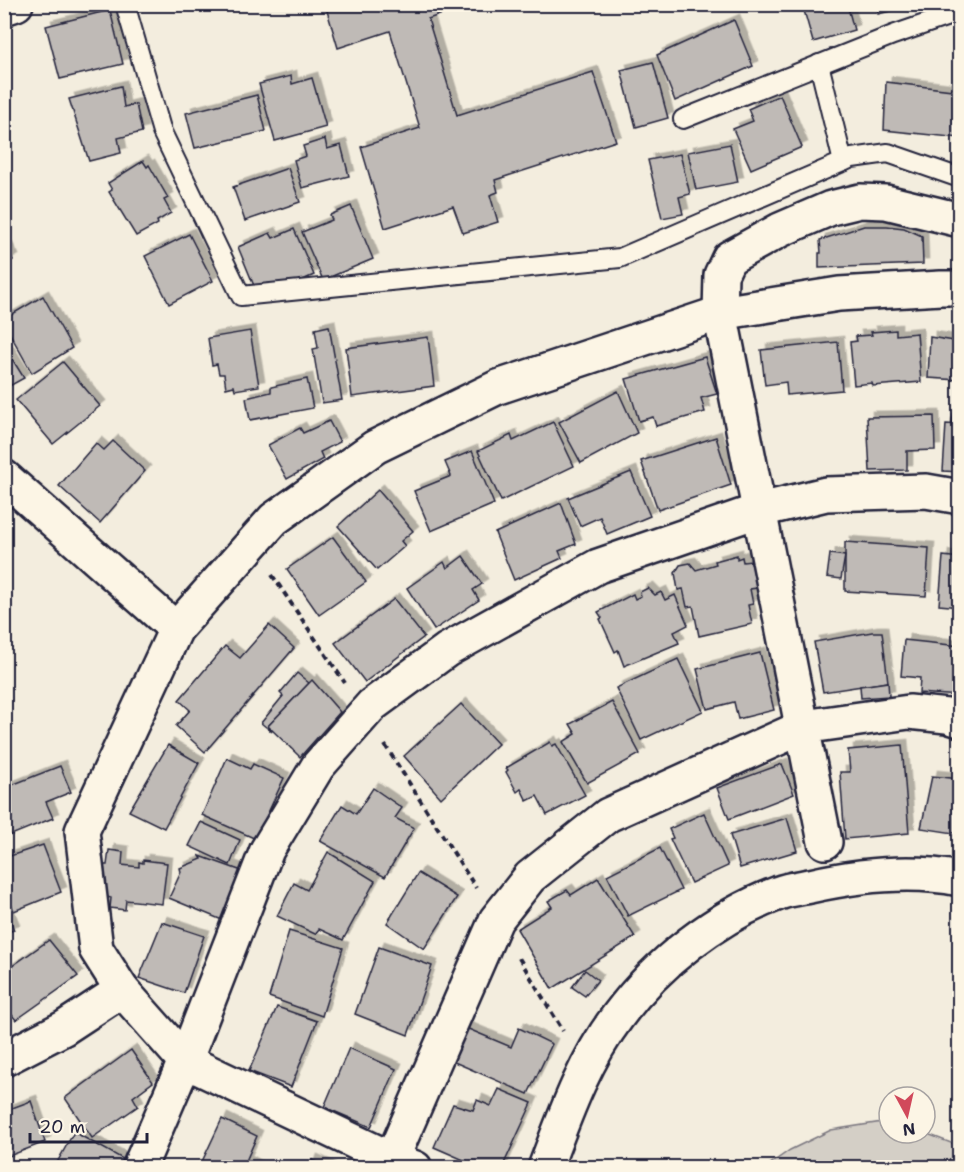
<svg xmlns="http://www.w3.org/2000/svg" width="964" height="1172" font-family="'Shantell Sans',sans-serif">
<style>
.green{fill:#d4cfc6;stroke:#7b7880;stroke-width:1.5}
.building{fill:#bfbab6;stroke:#22223b;stroke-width:1.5;filter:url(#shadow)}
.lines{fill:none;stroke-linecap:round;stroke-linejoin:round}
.lane-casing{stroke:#22223b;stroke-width:22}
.street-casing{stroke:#22223b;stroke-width:38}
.secondary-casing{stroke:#22223b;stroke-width:38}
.path{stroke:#22223b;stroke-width:4;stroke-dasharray:6 4.5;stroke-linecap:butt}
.lane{stroke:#fcf5e5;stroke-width:18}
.street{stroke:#fcf5e5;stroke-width:33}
.secondary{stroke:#fcf5e5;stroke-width:33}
</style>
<defs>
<filter id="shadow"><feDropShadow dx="5.5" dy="-5.5" stdDeviation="0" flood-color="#0004"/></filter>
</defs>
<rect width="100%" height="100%" fill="#f3edde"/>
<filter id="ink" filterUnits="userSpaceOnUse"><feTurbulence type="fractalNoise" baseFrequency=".0167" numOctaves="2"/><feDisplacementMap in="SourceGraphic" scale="12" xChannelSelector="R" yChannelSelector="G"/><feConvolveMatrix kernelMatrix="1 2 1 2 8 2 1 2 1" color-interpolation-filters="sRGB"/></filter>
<g filter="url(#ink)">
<polygon class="green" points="889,1121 889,1133 925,1133 959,1146 959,1167 766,1167 790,1150 831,1130"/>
<g class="building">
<polygon points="325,4 471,4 428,19 457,115 593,72 616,141 495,180 498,192 490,195 498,222 463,233 453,206 385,228 361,147 420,128 390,31 338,48"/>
<polygon points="811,4 847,4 854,30 813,42 803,7"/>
<polygon points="876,4 919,4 878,14"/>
<polygon points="110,10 123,64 60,79 46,26"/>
<polygon points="734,20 753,66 675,101 657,55"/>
<polygon points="653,62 668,118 636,127 621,70"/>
<polygon points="291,76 292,84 312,78 326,127 275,141 259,84"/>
<polygon points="886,82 960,91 960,138 884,130"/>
<polygon points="121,86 124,107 136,104 142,132 118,138 121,153 89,161 69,99"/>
<polygon points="257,95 266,131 195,148 186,113"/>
<polygon points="780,95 802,147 751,169 733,129 753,121 748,109"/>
<polygon points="325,139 327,149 341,145 349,176 302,188 294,160 306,156 303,146"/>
<polygon points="730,144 738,182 696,190 688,152"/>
<polygon points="680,154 690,194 679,197 683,214 662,218 648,160"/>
<polygon points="143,161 147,167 149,165 168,198 164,200 171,213 157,221 158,224 136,236 109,192 112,190 108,183"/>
<polygon points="288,168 300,202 245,221 233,187"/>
<polygon points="351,206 373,259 323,280 302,232 332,220 330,215"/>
<polygon points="864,226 887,226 904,228 922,236 923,264 819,268 819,253 821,253 820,240"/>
<polygon points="294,229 314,275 284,288 282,282 257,293 238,247 270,233 273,238"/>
<polygon points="189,234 213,281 169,304 145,256"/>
<polygon points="4,243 13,260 4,265"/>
<polygon points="43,296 72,348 32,373 4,323 4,319"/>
<polygon points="329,326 342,400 322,403 313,349 318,348 315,329"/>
<polygon points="896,330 896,335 917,333 921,382 873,386 872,383 854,385 850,342 857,341 856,336 872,335 871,332"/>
<polygon points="250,331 259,386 235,390 234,386 226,388 224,374 219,374 217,364 212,365 208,338"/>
<polygon points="428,337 434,386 352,397 346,348"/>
<polygon points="930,337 960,342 960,388 959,380 928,378"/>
<polygon points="838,342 842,390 787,395 786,382 765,385 761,350"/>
<polygon points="4,346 24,378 4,389"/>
<polygon points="705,357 717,394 701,398 705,412 656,426 653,417 639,421 626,379"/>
<polygon points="63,362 100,406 53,444 16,400"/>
<polygon points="307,379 313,408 250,420 246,398 271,392 271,387"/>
<polygon points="618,391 637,433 581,463 559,422"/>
<polygon points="954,410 960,411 960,425 952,424"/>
<polygon points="934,416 935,450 907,451 907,470 870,471 867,417"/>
<polygon points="329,421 340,442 320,452 323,459 287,479 268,445 300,428 303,433"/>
<polygon points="553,422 574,466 501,501 478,451 511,435 513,441"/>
<polygon points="946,424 960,425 960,472 943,471"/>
<polygon points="716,437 731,485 658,510 641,461"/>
<polygon points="113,441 145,471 100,523 59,486 96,443 104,450"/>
<polygon points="472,451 494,504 431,531 414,491 451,476 445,462"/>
<polygon points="631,472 650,516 607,534 600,517 580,526 568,498"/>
<polygon points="378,490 413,531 401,541 405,546 377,570 338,526"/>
<polygon points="561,503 576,544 559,551 562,558 514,580 495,533"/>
<polygon points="333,537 366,582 319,615 287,569"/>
<polygon points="845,542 929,548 926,596 845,591"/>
<polygon points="830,554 845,556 841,579 827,577"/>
<polygon points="737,555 737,559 742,557 743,562 751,561 757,588 750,589 753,604 748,605 752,624 699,636 693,606 687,607 683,589 678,590 675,573 680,565 690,563 696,570 716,564 715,561"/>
<polygon points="463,556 482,584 473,590 479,600 434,630 407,588 444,562 447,568"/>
<polygon points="943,556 960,558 960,607 939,605"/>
<polygon points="648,588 655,595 661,592 665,600 675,595 688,625 674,632 679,643 624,666 618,650 615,652 600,619 602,618 598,612 633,594 635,599 641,596 640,592"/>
<polygon points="394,599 424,637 365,682 335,643"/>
<polygon points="269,625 294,648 205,752 176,726 190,710 179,700 225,646 240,658"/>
<polygon points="872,632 882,632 888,682 823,692 814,642"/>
<polygon points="904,640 960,646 960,696 919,693 920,678 901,676"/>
<polygon points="760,653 774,710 738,719 734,702 707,709 697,669"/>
<polygon points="678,659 703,711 641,740 616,688"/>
<polygon points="297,673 309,683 268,726 272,732 261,723 283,696 280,693"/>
<polygon points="312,680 340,712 300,757 268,726"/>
<polygon points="888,682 889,696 861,698 860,686"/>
<polygon points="612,702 640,754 587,783 563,742 576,734 570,724"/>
<polygon points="461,704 498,744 441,798 404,756"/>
<polygon points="550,742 552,746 556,744 585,795 547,815 537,796 527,801 521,789 517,792 506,772 508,770 506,768"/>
<polygon points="168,745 199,763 164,828 129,811"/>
<polygon points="902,745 909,833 845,839 840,772 850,772 848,750"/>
<polygon points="227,758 250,769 253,764 284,778 256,839 202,815"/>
<polygon points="782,764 794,794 729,819 717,788"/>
<polygon points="60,766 71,792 46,802 53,818 4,838 4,788"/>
<polygon points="932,776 960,779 960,834 921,828"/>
<polygon points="373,788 402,808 395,818 414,828 385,877 320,841 342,805 356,814"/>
<polygon points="704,813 728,866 691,883 670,839 673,838 669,829"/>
<polygon points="787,818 797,851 740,868 730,835"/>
<polygon points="201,822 240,840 230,865 189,846"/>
<polygon points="43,845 61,892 14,911 4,887 4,858"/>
<polygon points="660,848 681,890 628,916 607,875"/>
<polygon points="109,850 123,852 122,865 139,867 139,862 143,863 143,860 167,863 162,904 126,900 125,910 110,908 111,898 107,897 104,865 107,865"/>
<polygon points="328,852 375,881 343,940 319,929 315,934 277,916 294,883 307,890"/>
<polygon points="200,856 242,871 222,920 169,898 181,872 180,868 202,859"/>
<polygon points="418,873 457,897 424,949 387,923"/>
<polygon points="598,878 635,937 552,989 517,929 552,907 548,901 567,890 571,895"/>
<polygon points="4,905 14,930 4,933"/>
<polygon points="162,922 204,936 184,993 139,978"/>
<polygon points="289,931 343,948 322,1016 269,997"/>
<polygon points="49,940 78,976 16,1020 4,1005 4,972"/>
<polygon points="379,947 432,966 408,1035 355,1014"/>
<polygon points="585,970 598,980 585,996 572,987"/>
<polygon points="277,1007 317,1021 291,1087 249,1071"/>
<polygon points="466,1028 511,1047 519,1028 552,1044 528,1094 452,1061"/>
<polygon points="349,1048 396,1069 371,1127 324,1107"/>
<polygon points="131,1050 153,1082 133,1097 138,1106 92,1138 65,1098"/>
<polygon points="499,1089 532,1103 502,1168 482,1168 434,1147 453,1104 473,1110 477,1100 491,1106"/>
<polygon points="31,1101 45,1142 4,1158 4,1111"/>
<polygon points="222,1119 257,1136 246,1161 259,1168 199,1168"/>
<polygon points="74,1132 123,1159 119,1168 54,1168"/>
<polygon points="312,1160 330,1168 309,1168"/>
</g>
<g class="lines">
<defs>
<g id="lane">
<polyline points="125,4 162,132 241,296 620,258 852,158 888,153 960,178"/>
<polyline points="819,64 843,162"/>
<polyline points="683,119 893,35 960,12"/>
</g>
<g id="street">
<polyline points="4,8 16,4"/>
<polyline points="4,477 176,629"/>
<polyline points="825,842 720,313 721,275 729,258 780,230 831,208 860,201 886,202 960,220"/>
<polyline points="4,1059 64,1028 122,990"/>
<polyline points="139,1168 185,1061 267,850 318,766 372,705 447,650 598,566 760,510 826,494 926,491 960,497"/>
<polyline points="388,1168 496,920 530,877 608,815 803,727 909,712 947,716 960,720"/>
<polyline points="415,1168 391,1159 185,1061 122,990 96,949 82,831 176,629 274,519 375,447 498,387 720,313 839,294 941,288 960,288"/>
</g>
<path id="secondary" d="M545 1168C565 1115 584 1061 618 1016 657 963 717 916 779 893 789 889 800 888 810 886 859 875 910 869 960 879"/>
</defs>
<use href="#lane" class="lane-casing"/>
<use href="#street" class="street-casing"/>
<use href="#secondary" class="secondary-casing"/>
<g class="path">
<polyline points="272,575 345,683"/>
<polyline points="385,745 476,888"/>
<polyline points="519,958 563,1031"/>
</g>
<use href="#lane" class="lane"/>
<use href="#street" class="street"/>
<use href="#secondary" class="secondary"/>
</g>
</g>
<rect width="964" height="1172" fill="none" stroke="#fcf5e5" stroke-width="24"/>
<rect x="12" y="12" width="940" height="1148" fill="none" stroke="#22223b" stroke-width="2" filter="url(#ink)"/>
<g transform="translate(907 1115) rotate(172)"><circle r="28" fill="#fcf5e5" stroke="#a5a1a1" stroke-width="1.5"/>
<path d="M0-4.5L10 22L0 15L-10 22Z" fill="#d1495b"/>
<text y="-9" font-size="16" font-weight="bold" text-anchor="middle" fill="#22223b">N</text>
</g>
<path d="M30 1133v9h117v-9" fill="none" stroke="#22223b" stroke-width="3"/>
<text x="39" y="1133" font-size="18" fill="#22223b" stroke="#fcf5e5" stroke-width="4.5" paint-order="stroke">20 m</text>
</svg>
